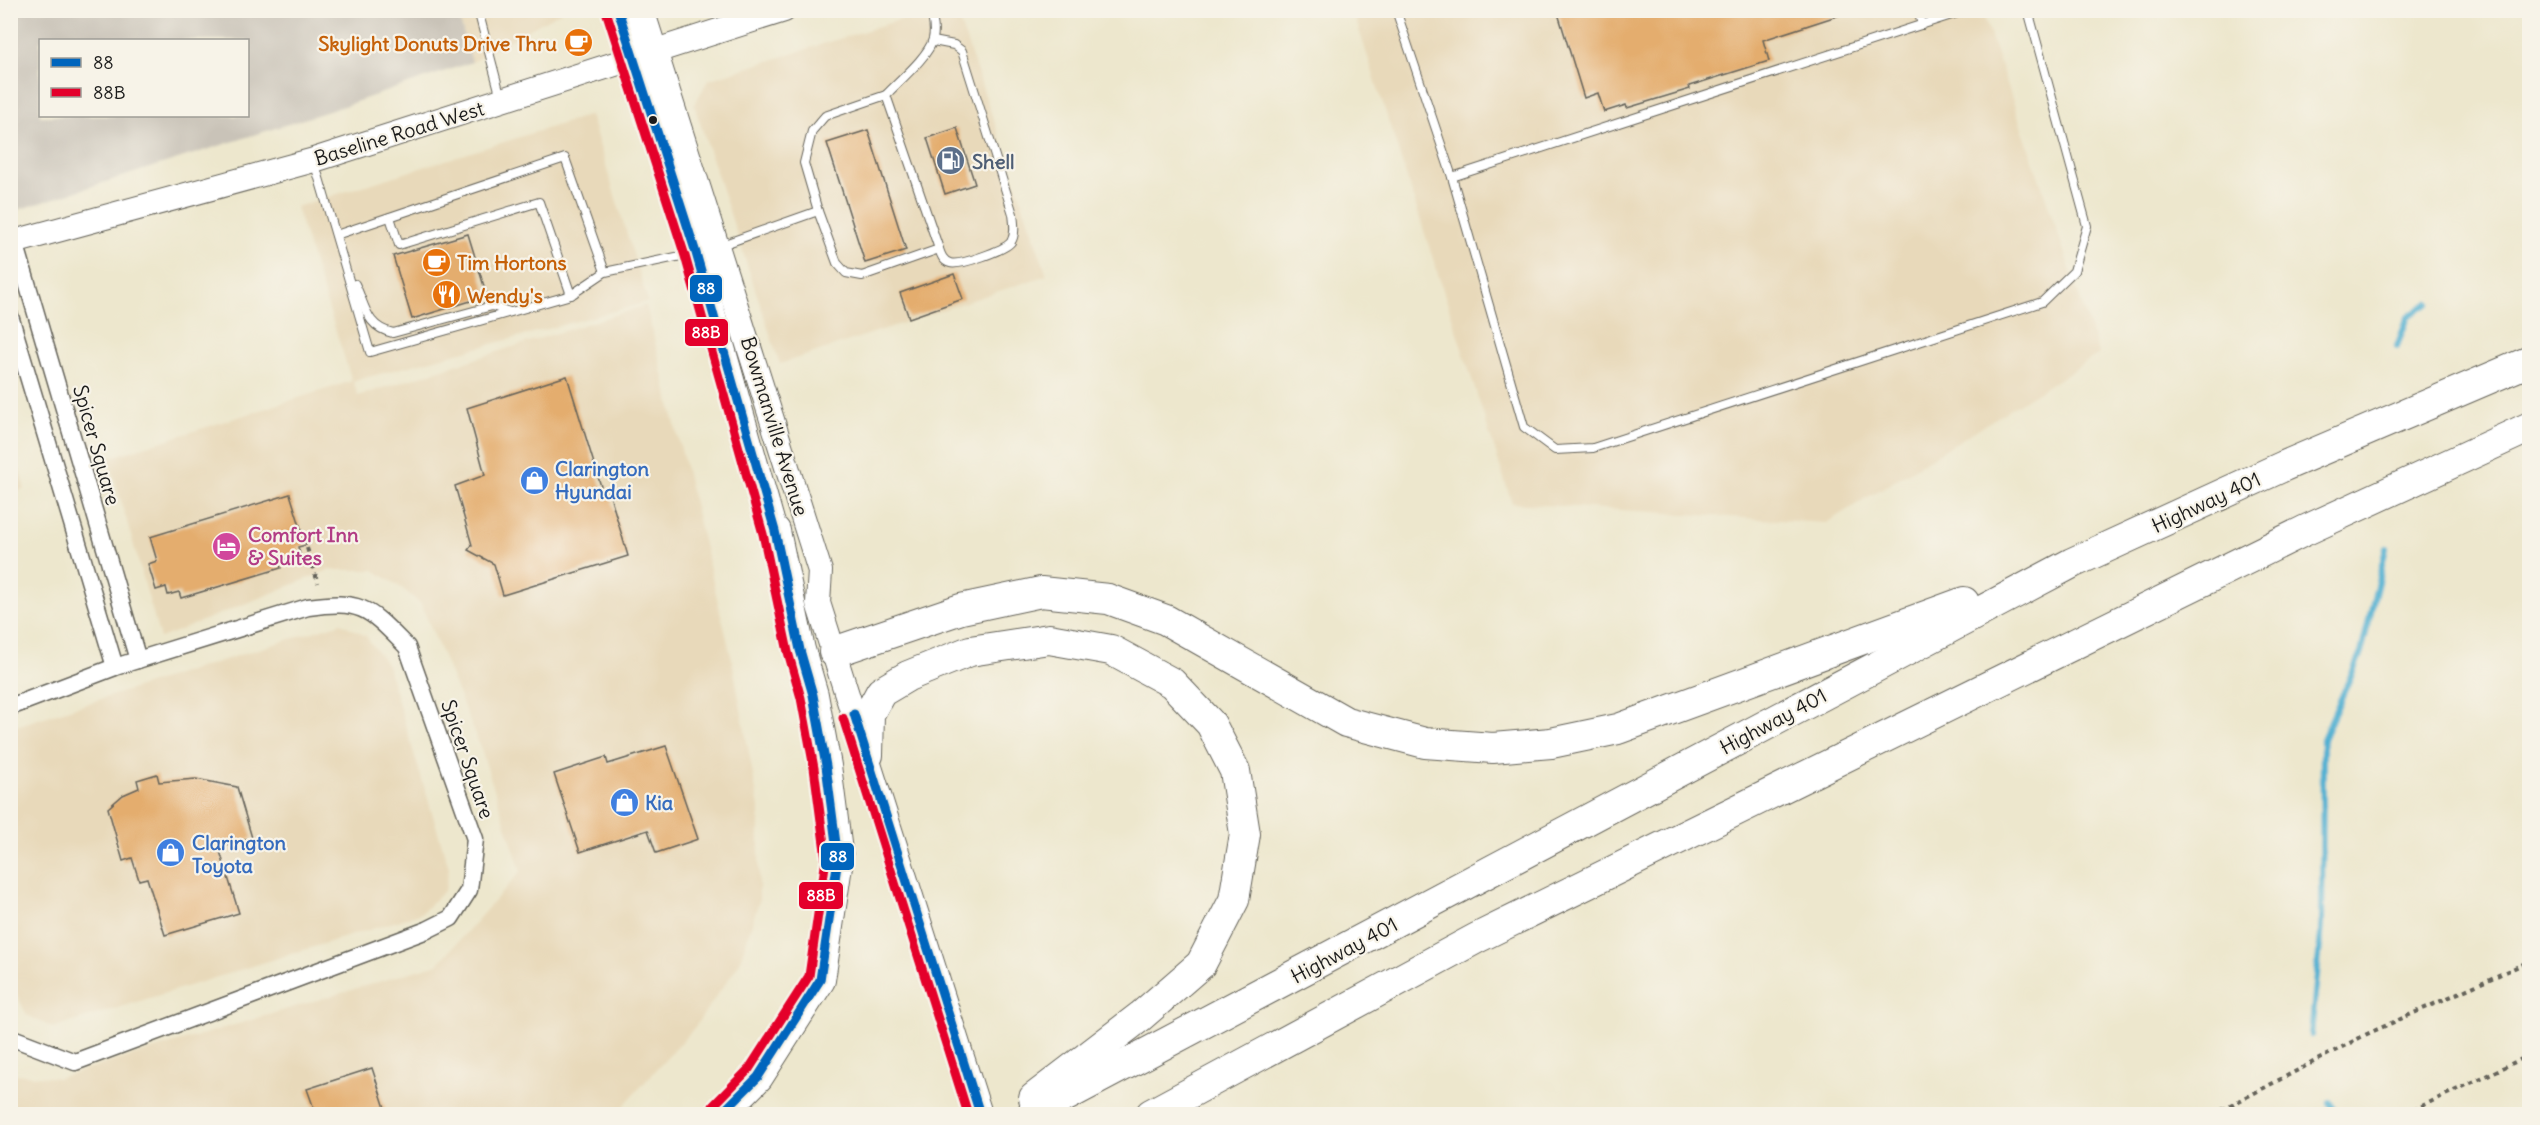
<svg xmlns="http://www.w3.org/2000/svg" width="2540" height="1125" font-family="Delius,sans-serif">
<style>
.built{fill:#e8d9ba}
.industrial{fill:#c9c3b8;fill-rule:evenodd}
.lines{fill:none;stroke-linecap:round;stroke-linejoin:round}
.stream{stroke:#53b1d2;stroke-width:6}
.building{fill:#e4ad6e}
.lane-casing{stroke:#65635a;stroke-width:10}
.street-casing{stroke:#65635a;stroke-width:19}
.secondary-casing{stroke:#65635a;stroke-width:26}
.highway-casing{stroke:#65635a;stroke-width:32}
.path{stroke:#65635a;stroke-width:4;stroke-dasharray:4.5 4.5;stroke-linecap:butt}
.lane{stroke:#fff;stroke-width:8}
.street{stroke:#fff;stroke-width:16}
.secondary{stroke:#fff;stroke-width:24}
.highway{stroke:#fff;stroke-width:30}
.bus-1-casing{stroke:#f7f3e8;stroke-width:14}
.bus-2-casing{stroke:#f7f3e8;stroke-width:14}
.bus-1{stroke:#0065bd;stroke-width:9}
.bus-2{stroke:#e4002b;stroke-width:9}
.bus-dot{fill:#1c1c1c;stroke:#f7f3e8;stroke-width:2}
.labels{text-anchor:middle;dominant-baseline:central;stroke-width:4.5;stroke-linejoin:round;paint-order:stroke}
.food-label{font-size:20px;font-weight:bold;fill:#c56008;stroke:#f7f3e8;text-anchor:start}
.street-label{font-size:20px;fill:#1c1c1c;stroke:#f7f3e8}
.service-label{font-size:20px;font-weight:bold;fill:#4e5e75;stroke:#f7f3e8;text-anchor:start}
.shop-label{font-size:20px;font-weight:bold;fill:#366cbe;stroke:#f7f3e8;text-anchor:start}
.hotel-label{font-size:20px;font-weight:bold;fill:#b23c85;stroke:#f7f3e8;text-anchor:start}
.line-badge{stroke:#f7f3e8;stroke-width:2}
.badge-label{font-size:16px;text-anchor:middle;font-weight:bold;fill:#fff}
</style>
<rect width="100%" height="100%" fill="#f7f3e8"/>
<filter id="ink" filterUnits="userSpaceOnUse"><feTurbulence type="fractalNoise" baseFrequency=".0167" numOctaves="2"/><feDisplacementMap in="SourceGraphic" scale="12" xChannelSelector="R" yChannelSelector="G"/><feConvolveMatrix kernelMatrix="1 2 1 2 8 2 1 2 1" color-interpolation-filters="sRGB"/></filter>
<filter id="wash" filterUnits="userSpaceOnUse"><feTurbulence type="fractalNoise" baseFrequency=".008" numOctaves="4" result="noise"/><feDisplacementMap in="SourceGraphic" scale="24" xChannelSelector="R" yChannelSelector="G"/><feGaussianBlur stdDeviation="1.35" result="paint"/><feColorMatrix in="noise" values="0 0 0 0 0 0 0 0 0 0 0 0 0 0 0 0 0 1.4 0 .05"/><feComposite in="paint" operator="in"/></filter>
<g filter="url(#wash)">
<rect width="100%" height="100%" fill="#ede7cd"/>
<g class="built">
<polygon points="457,10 562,11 472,62"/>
<polygon points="928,11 956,11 1047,275 780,364 694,105 708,80"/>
<polygon points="1353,11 1982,11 2099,354 1826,523 1512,503"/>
<polygon points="590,115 648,302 353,381 358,396 646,305 732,660 759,808 759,901 739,964 694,1028 616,1114 11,1114 10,1087 15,1074 58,1078 438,964 521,871 480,746 421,604 403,589 374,570 329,570 160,638 109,458 352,381 296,207"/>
<polygon points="11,443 25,489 11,493 10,493"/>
<polygon points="341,623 366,636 387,665 449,868 445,890 420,914 53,1028 27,1015 11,984 10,728"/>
</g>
<path class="industrial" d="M11 10 457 11 472 62 335 109 11 212ZM40 40H248V116H40Z"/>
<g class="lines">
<g class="stream">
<polyline points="2397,346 2408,317 2428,303"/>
<polyline points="2311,1035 2322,924 2323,739 2361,653 2386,548"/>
<polyline points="2330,1102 2335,1114"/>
</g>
</g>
<g id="blocks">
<g class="building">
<polygon points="1557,10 1842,10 1843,14 1763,40 1769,61 1689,86 1690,89 1627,108 1626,105 1604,112 1598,93 1584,98"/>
<polygon points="957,128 975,184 945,194 927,138"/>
<polygon points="868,130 906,250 865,263 827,143"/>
<polygon points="468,234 487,296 412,319 393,256"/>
<polygon points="954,274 963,299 909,318 900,293"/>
<polygon points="567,376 603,493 609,492 628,556 503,595 494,564 468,550 472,545 455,486 485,475 467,408"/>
<polygon points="290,494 306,545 298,547 300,554 279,561 281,568 181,598 179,592 168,595 166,587 156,590 148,564 157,561 150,537"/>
<polygon points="666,746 698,839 656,853 648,830 580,852 554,774 606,757 608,764"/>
<polygon points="157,774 159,782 196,779 237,787 252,838 219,848 239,913 165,935 147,878 139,880 132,858 123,861 108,808 123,795 139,788 137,780"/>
<polygon points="372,1068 387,1114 316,1114 307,1089"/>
</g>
</g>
</g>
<g filter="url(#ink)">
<use href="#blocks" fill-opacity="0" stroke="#65635a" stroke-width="1.5"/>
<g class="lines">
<defs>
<g id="lane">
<polyline points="478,10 501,98"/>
<polyline points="1396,10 1452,177 1967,10"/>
<polyline points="1918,10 1922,25"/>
<path d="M933 41 954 45 962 51 1013 214C1014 223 1016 234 1011 242 1005 250 960 266 950 263 943 261 941 255 939 249"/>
<polyline points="314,161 370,352 571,295 605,272 695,253"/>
<polyline points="1452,177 1524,427 1555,450 1593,448 2042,302 2074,271 2087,226 2028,10"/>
<polyline points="818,211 804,163 812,131 825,116 886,95"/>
<polyline points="390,217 399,245 539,202 571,295"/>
<polyline points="336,235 565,158 605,272"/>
<path d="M719 246 818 211 837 263 846 273 862 276 939 249 886 95C898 82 929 56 933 39 935 30 933 19 930 10"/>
<path d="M355 284C366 307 366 327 393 333L492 306 510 312"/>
</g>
<g id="street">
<polyline points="15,242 138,660"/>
<polyline points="10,316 115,667"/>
<path d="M10 707 115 667 308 607C363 599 369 609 407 647L475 839 469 890 451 918 427 930 75 1062 10 1037"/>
</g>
<g id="secondary">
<polyline points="618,10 696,253 775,531 781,547"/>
<polyline points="642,10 820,571 818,603 980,1114"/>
<polyline points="10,243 314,160 784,10"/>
</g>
<g id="highway">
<polyline points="834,652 961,609 1041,592 1108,599 1166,620 1346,722 1425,743 1493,748 1551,743 1618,729 1964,602"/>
<polyline points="868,755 869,714 881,692 908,676 970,651 1049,639 1111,650 1172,683 1211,724 1235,771 1245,834 1234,900 1201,964 1141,1016 1034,1098"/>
<polyline points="721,1114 758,1077 820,980 838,859 826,766 813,695 800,650 775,531"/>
<polyline points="1032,1114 2072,563 2284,466 2530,361"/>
<polyline points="1151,1114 1477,938 2304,531 2530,427"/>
</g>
</defs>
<use href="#lane" class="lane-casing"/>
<use href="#street" class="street-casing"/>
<use href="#secondary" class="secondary-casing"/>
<use href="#highway" class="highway-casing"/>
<g class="path">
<polyline points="307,548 318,583"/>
<polyline points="2214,1114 2367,1034 2530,961"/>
<polyline points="2405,1114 2530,1055"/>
</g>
<use href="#lane" class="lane"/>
<use href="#street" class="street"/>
<use href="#secondary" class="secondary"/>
<use href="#highway" class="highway"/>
<defs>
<g id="bus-1">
<polyline points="618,10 696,253 775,531 800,650 813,695 826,766 838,859 820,980 758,1077 721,1114"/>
<polyline points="854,714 980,1114"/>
</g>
<g id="bus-2">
<polyline points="607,14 685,256 763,534 788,652 801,698 814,768 826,859 809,976 749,1069 713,1106"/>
<polyline points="843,718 968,1114"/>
</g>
</defs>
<use href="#bus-1" class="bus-1-casing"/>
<use href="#bus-2" class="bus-2-casing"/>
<use href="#bus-1" class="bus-1"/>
<use href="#bus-2" class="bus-2"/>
</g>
</g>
<defs>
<symbol id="cafe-disc" viewBox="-11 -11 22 22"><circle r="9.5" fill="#e8710a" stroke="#f7f3e8"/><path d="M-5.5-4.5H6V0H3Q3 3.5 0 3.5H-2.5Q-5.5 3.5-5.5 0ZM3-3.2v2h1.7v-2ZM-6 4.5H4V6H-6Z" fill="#fff"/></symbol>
<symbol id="fuel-disc" viewBox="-11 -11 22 22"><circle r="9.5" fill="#5c6f8a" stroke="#f7f3e8"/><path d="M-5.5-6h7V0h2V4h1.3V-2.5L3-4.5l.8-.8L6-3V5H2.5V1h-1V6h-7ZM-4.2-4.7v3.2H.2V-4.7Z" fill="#fff"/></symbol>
<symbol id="restaurant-disc" viewBox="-11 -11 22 22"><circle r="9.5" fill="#e8710a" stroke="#f7f3e8"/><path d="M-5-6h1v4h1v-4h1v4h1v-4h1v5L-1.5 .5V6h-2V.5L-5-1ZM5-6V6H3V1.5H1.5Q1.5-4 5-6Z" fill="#fff"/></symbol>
<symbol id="shop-disc" viewBox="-11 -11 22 22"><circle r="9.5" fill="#3f7fe0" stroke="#f7f3e8"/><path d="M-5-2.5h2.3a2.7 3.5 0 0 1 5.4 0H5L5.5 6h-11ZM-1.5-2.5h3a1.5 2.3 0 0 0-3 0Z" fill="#fff"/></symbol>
<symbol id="hotel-disc" viewBox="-11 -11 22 22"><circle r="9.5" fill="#d1479c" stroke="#f7f3e8"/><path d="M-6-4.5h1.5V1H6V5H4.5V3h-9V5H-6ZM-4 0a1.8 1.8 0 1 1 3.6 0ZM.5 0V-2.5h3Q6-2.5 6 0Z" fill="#fff"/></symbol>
</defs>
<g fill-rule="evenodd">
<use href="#cafe-disc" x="562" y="26" width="33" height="33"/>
<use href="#fuel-disc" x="934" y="144" width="33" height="33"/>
<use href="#cafe-disc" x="420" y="246" width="33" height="33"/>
<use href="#restaurant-disc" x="430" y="278" width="33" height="33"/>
<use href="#shop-disc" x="518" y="464" width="33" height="33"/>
<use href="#hotel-disc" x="210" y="530" width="33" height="33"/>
<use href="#shop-disc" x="608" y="786" width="33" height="33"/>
<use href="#shop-disc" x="154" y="836" width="33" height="33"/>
</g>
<circle class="bus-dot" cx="653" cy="120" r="5"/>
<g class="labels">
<g class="food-label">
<text x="557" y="43" text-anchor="end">Skylight Donuts Drive Thru</text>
<text x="457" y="262">Tim Hortons</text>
<text x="467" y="295">Wendy's</text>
</g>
<g class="street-label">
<text transform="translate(399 133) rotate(-17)">Baseline Road West</text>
<text transform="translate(775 426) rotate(73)">Bowmanville Avenue</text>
<text transform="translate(97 445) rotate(74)">Spicer Square</text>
<text transform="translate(2206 502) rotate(-25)">Highway 401</text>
<text transform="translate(1773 721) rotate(-28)">Highway 401</text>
<text transform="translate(468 759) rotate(71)">Spicer Square</text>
<text transform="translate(1344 950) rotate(-28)">Highway 401</text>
</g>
<g class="service-label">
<text x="972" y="161">Shell</text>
</g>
<g class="shop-label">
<text x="555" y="468">Clarington<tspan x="555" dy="23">Hyundai</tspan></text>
<text x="645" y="802">Kia</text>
<text x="192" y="842">Clarington<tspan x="192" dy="23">Toyota</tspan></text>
</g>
<g class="hotel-label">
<text x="248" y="534">Comfort Inn<tspan x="248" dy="23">&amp; Suites</tspan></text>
</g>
</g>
<g class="line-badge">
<rect x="689" y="274" width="34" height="29" rx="6" fill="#0065bd"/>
<rect x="684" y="318" width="45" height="29" rx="6" fill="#e4002b"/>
<rect x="820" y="842" width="35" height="29" rx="6" fill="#0065bd"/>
<rect x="798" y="881" width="46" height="29" rx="6" fill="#e4002b"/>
</g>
<g class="badge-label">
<text x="706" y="294">88</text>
<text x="706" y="338">88B</text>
<text x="838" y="862">88</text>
<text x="821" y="901">88B</text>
</g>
<rect width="2540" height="1125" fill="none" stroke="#f7f3e8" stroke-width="36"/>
<rect x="39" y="39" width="210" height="78" fill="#f7f3e8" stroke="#9f9d96" stroke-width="1.5"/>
<rect x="51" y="58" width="30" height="9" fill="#0065bd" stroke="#9f9d96" stroke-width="1.5"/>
<text x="93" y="69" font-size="18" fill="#1c1c1c">88</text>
<rect x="51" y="88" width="30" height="9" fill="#e4002b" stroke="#9f9d96" stroke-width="1.5"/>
<text x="93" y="99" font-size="18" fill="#1c1c1c">88B</text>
</svg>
